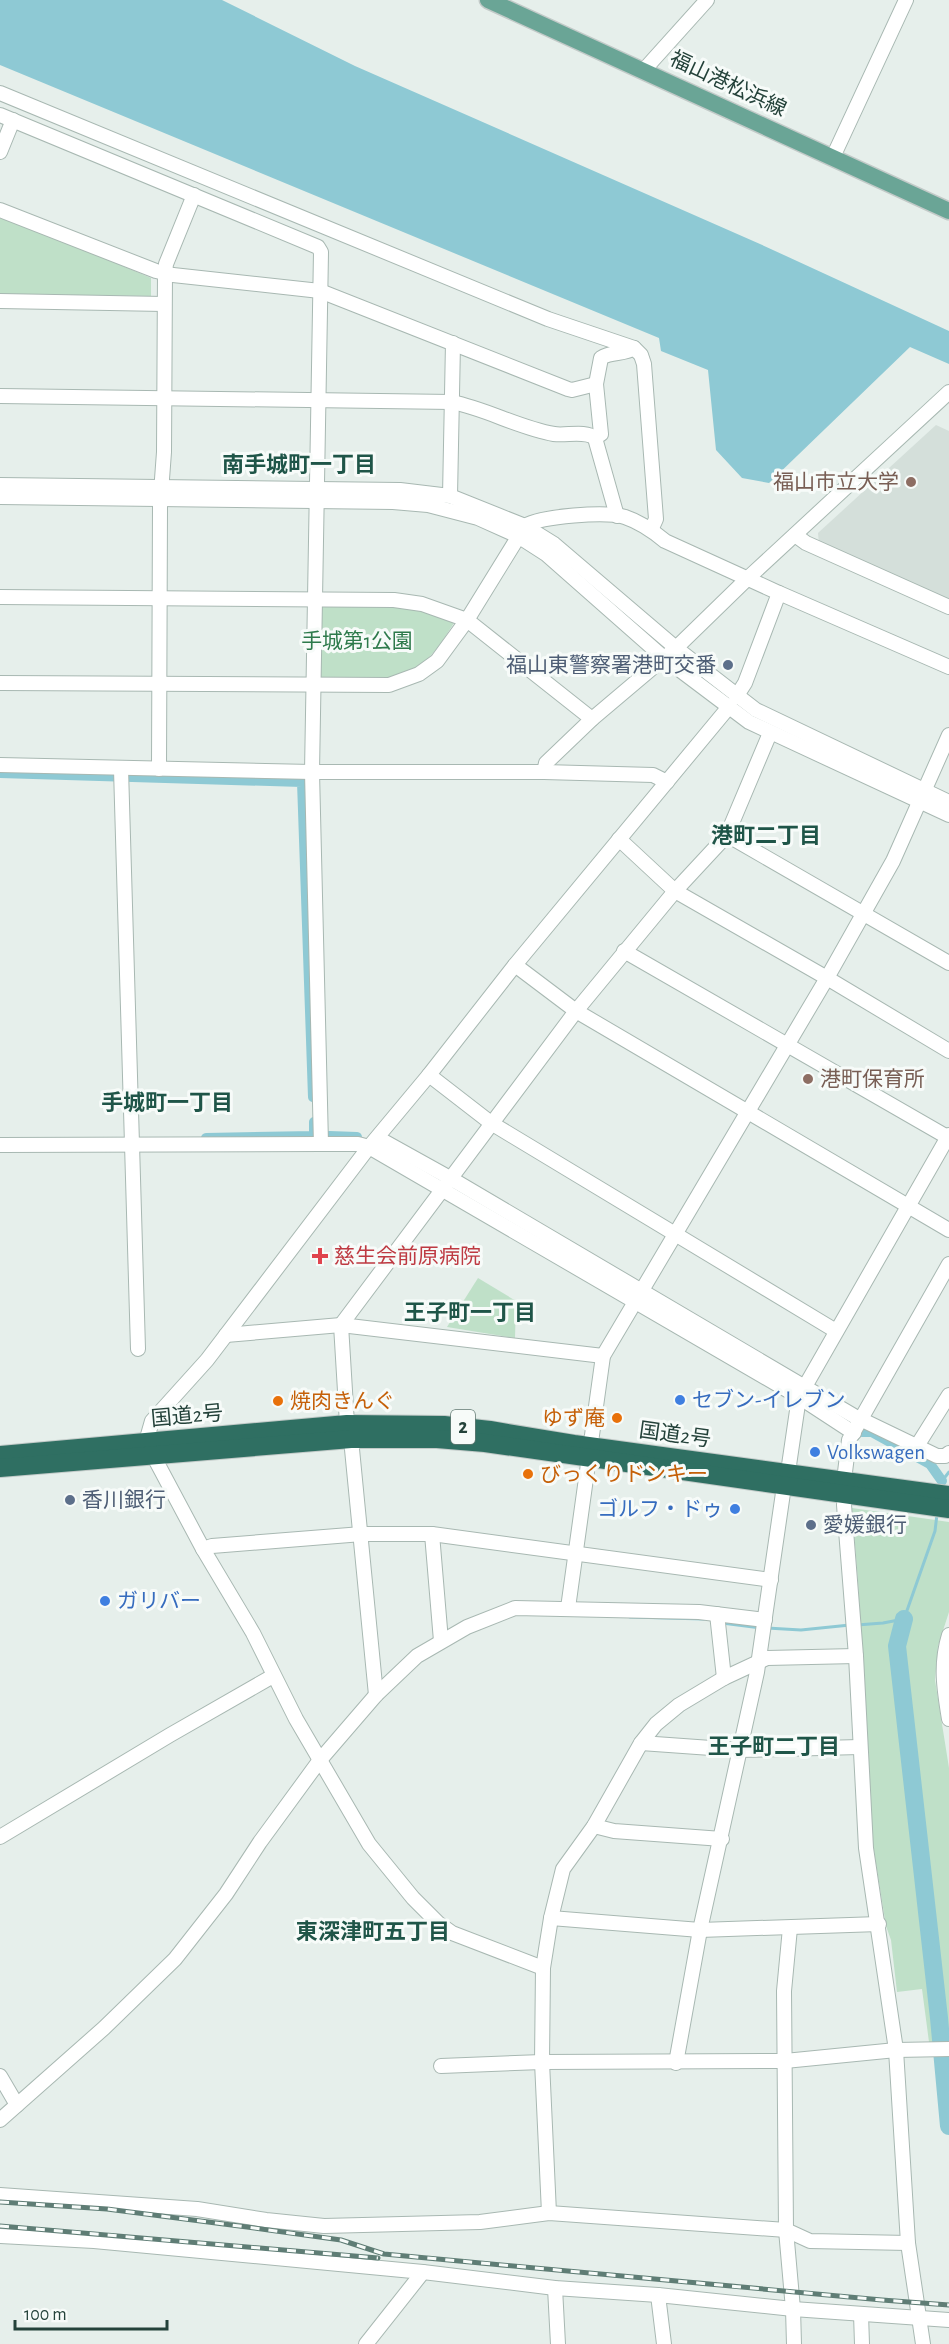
<svg xmlns="http://www.w3.org/2000/svg" width="949" height="2344" font-family="'Alegreya Sans','Noto Sans JP',sans-serif">
<style>
.built{fill:#d4dfda}
.green{fill:#bfe0c8}
.water{fill:#8ec9d4}
.lines{fill:none;stroke-linecap:round;stroke-linejoin:round}
.stream{stroke:#8ec9d4;stroke-width:3}
.canal{stroke:#8ec9d4;stroke-width:10}
.river{stroke:#8ec9d4;stroke-width:18}
.minor-casing{stroke:#a8b8b2;stroke-width:16}
.major-casing{stroke:#c2cac8;stroke-width:19}
.highway-casing{stroke:#c2cac8;stroke-width:20}
.minor{stroke:#fff;stroke-width:14}
.major{stroke:#6aa596;stroke-width:16}
.highway{stroke:#2f6f62;stroke-width:18}
.rail-casing{stroke:#5f7d75;stroke-width:5}
.rail{stroke:#f7fbf9;stroke-width:3;stroke-dasharray:9;stroke-linecap:butt}
.education-dot{fill:#8d6e63;stroke:#f7fbf9;stroke-width:2}
.service-dot{fill:#5c6f8a;stroke:#f7fbf9;stroke-width:2}
.health-dot{fill:#e0444e;stroke:#f7fbf9;stroke-width:2}
.shop-dot{fill:#3f7fe0;stroke:#f7fbf9;stroke-width:2}
.food-dot{fill:#e8710a;stroke:#f7fbf9;stroke-width:2}
.labels{text-anchor:middle;dominant-baseline:central;stroke-width:6;stroke-linejoin:round;paint-order:stroke}
.shield{fill:#f7fbf9;stroke:#637a73;stroke-width:1.5}
.shield-label{font-size:20px;font-weight:bold;fill:#24423a}
.street-label{font-size:21px;fill:#24423a;stroke:#f7fbf9}
.education-label{font-size:21px;fill:#785e54;stroke:#f7fbf9;text-anchor:end}
.park-label{font-size:21px;fill:#2d7a4b;stroke:#f7fbf9}
.service-label{font-size:21px;fill:#4e5e75;stroke:#f7fbf9;text-anchor:start}
.health-label{font-size:21px;fill:#be3a42;stroke:#f7fbf9;text-anchor:start}
.shop-label{font-size:21px;fill:#366cbe;stroke:#f7fbf9;text-anchor:start}
.food-label{font-size:21px;fill:#c56008;stroke:#f7fbf9;text-anchor:start}
.neighbourhood-label{font-size:22px;font-weight:bold;fill:#1f5548;stroke:#f7fbf9}
</style>
<rect width="100%" height="100%" fill="#e6efeb"/>
<polygon class="built" points="936,425 949,431 949,602 819,544 818,533"/>
<g class="green">
<polygon points="0,218 54,237 151,278 151,296 0,294"/>
<path d="M321 606 410 607 454 623C445 637 435 653 422 664 394 685 352 679 320 677Z"/>
<polygon points="478,1278 516,1301 515,1338 447,1327"/>
<polygon points="852,1508 949,1522 949,1612 938,1646 935,1680 949,1768 949,2041 929,2042 922,1989 897,1992 891,1940 886,1926 872,1838 858,1581"/>
</g>
<polygon class="water" points="0,0 222,0 355,66 760,244 949,331 949,364 910,347 769,483 742,478 716,450 708,370 661,351 659,338 0,65"/>
<g class="lines">
<g class="stream">
<polyline points="941,1486 942,1481 949,1472"/>
<polyline points="630,1617 704,1619"/>
<polyline points="722,1623 761,1628"/>
<polyline points="857,1625 883,1623 904,1619 935,1531 937,1514"/>
<polyline points="767,1628 801,1630 850,1625"/>
</g>
<g class="canal">
<polyline points="0,773 302,782 313,1097"/>
<polyline points="329,1136 357,1137"/>
<polyline points="206,1138 314,1136 314,1122"/>
<polyline points="833,1412 862,1432 872,1432 930,1464 942,1481"/>
</g>
<polyline class="river" points="904,1619 897,1646 939,2018 949,2126"/>
<defs>
<g id="minor">
<polyline points="644,70 707,0"/>
<polyline points="0,93 548,319 634,348 641,355 644,364 656,519 651,530"/>
<polyline points="0,115 318,247 321,252 312,772 321,1144"/>
<polyline points="0,152 13,120"/>
<polyline points="833,157 906,0"/>
<polyline points="0,210 156,271 173,275 320,291 568,389 572,390 596,384"/>
<polyline points="0,301 164,304"/>
<path d="M0 396 452 402C487 409 519 428 554 434 566 436 585 430 595 438"/>
<polyline points="0,485 400,490 450,496 525,526 554,544 676,648 756,710 949,802"/>
<polyline points="450,496 453,343"/>
<polyline points="0,497 393,502 428,505 478,518 518,536 546,554 664,658 749,722 949,815"/>
<path d="M617 516 595 438 601 434 596 384 601 358C611 351 624 355 634 348"/>
<polyline points="795,535 806,543 949,607"/>
<polyline points="779,593 949,667"/>
<polyline points="0,597 394,600 422,604 467,620 592,719"/>
<path d="M0 683 389 685 419 674 437 661 467 620 525 526C541 516 606 511 625 517 640 522 653 531 665 541L779 593 745 683 736 697"/>
<polyline points="0,765 312,772 544,772 653,775 667,782"/>
<polyline points="121,769 138,1349"/>
<polyline points="159,769 160,506 164,452 165,273 166,264 194,195"/>
<polyline points="544,772 546,763 592,719 676,648 748,578 949,392"/>
<polyline points="727,835 949,963"/>
<polyline points="619,839 675,891 827,978 949,1051"/>
<polyline points="624,951 949,1138"/>
<polyline points="515,965 576,1011 949,1230"/>
<polyline points="429,1075 491,1123 836,1331"/>
<polyline points="378,1138 450,1178 854,1416 937,1456 945,1456 949,1453"/>
<polyline points="0,1145 321,1144 358,1144 369,1147 799,1397 854,1433"/>
<polyline points="226,1335 341,1325 603,1356"/>
<polyline points="347,1424 341,1325 576,1011 675,891 727,835 770,733"/>
<polyline points="351,1439 376,1695"/>
<polyline points="917,1446 949,1395"/>
<polyline points="788,1472 799,1397 949,1135"/>
<polyline points="844,1480 849,1440 949,1264"/>
<polyline points="845,1494 844,1505 856,1656 866,1848 896,2050 908,2243 923,2344"/>
<polyline points="432,1534 441,1641"/>
<polyline points="203,1549 212,1546 362,1534 432,1534 771,1580"/>
<polyline points="568,1608 603,1356 827,978 893,861 949,735"/>
<polyline points="717,1614 724,1678"/>
<path d="M949 1635C940 1664 944 1689 949 1719"/>
<polyline points="641,1743 739,1750 860,1747"/>
<polyline points="594,1826 614,1831 722,1839"/>
<polyline points="0,1837 170,1735 273,1676"/>
<polyline points="551,1918 700,1930 879,1924"/>
<polyline points="790,1928 784,1991 786,2230 793,2309 794,2344"/>
<polyline points="543,1968 452,1933 438,1923 413,1898 369,1844 296,1719 253,1633 203,1549 146,1442 152,1421 207,1360 369,1147 429,1075 515,965 728,708"/>
<polyline points="676,2063 700,1930 757,1672 784,1486"/>
<polyline points="441,2066 542,2062 785,2061 896,2050 949,2049"/>
<polyline points="0,2076 17,2105"/>
<polyline points="0,2120 104,2028 175,1959 226,1894 260,1842 320,1760 376,1695 417,1656 467,1627 515,1608 699,1612 765,1620"/>
<polyline points="0,2195 197,2209 266,2220 324,2226 480,2222 549,2213 786,2230 810,2241 908,2243"/>
<polyline points="549,2213 542,2062 543,1968 551,1918 563,1869 594,1826 641,1743 656,1724 679,1705 724,1678 767,1658 856,1656"/>
<polyline points="0,2236 94,2241 423,2272 555,2288 658,2295 793,2309 949,2320"/>
<polyline points="555,2288 558,2344"/>
<polyline points="658,2295 664,2344"/>
<polyline points="861,2314 862,2344"/>
<polyline points="366,2344 423,2272"/>
</g>
<polyline id="major" points="488,0 949,211"/>
<g id="highway">
<polyline points="0,1455 347,1424 444,1425 490,1430 574,1444 949,1495"/>
<polyline points="0,1468 351,1439 437,1439 485,1443 949,1509"/>
</g>
</defs>
<use href="#minor" class="minor-casing"/>
<use href="#major" class="major-casing"/>
<use href="#highway" class="highway-casing"/>
<use href="#minor" class="minor"/>
<use href="#major" class="major"/>
<use href="#highway" class="highway"/>
<defs>
<g id="rail">
<polyline points="0,2202 107,2209 247,2227 341,2240 384,2254 882,2300 949,2305"/>
<polyline points="0,2226 378,2258"/>
</g>
</defs>
<use href="#rail" class="rail-casing"/>
<use href="#rail" class="rail"/>
</g>
<g class="education-dot">
<circle cx="911" cy="482" r="6"/>
<circle cx="808" cy="1079" r="6"/>
</g>
<g class="service-dot">
<circle cx="728" cy="665" r="6"/>
<circle cx="70" cy="1500" r="6"/>
<circle cx="811" cy="1525" r="6"/>
</g>
<path class="health-dot" d="M317 1247h6v6h6v6h-6v6h-6v-6h-6v-6h6z"/>
<g class="shop-dot">
<circle cx="680" cy="1400" r="6"/>
<circle cx="815" cy="1452" r="6"/>
<circle cx="735" cy="1509" r="6"/>
<circle cx="105" cy="1601" r="6"/>
</g>
<g class="food-dot">
<circle cx="278" cy="1401" r="6"/>
<circle cx="617" cy="1418" r="6"/>
<circle cx="528" cy="1474" r="6"/>
</g>
<g class="labels">
<rect class="shield" x="451" y="1410" width="24" height="34" rx="4.5"/>
<g class="shield-label">
<text x="463" y="1427">2</text>
</g>
<g class="street-label">
<text transform="translate(728 84) rotate(25)">福山港松浜線</text>
<text transform="translate(187 1416) rotate(-5)">国道2号</text>
<text transform="translate(675 1435) rotate(8)">国道2号</text>
</g>
<g class="education-label">
<text x="899" y="482">福山市立大学</text>
<text x="820" y="1079" text-anchor="start">港町保育所</text>
</g>
<g class="park-label">
<text x="357" y="641">手城第1公園</text>
</g>
<g class="service-label">
<text x="716" y="665" text-anchor="end">福山東警察署港町交番</text>
<text x="82" y="1500">香川銀行</text>
<text x="823" y="1525">愛媛銀行</text>
</g>
<g class="health-label">
<text x="334" y="1256">慈生会前原病院</text>
</g>
<g class="shop-label">
<text x="692" y="1400">セブン-イレブン</text>
<text x="827" y="1452">Volkswagen</text>
<text x="723" y="1509" text-anchor="end">ゴルフ・ドゥ</text>
<text x="117" y="1601">ガリバー</text>
</g>
<g class="food-label">
<text x="290" y="1401">焼肉きんぐ</text>
<text x="605" y="1418" text-anchor="end">ゆず庵</text>
<text x="540" y="1474">びっくりドンキー</text>
</g>
<g class="neighbourhood-label">
<text x="299" y="465">南手城町一丁目</text>
<text x="766" y="836">港町二丁目</text>
<text x="167" y="1103">手城町一丁目</text>
<text x="470" y="1313">王子町一丁目</text>
<text x="774" y="1747">王子町二丁目</text>
<text x="373" y="1932">東深津町五丁目</text>
</g>
</g>
<path d="M15 2320v9h152v-9" fill="none" stroke="#24423a" stroke-width="3"/>
<text x="24" y="2320" font-size="18" fill="#24423a" stroke="#f7fbf9" stroke-width="4.5" paint-order="stroke">100 m</text>
</svg>
